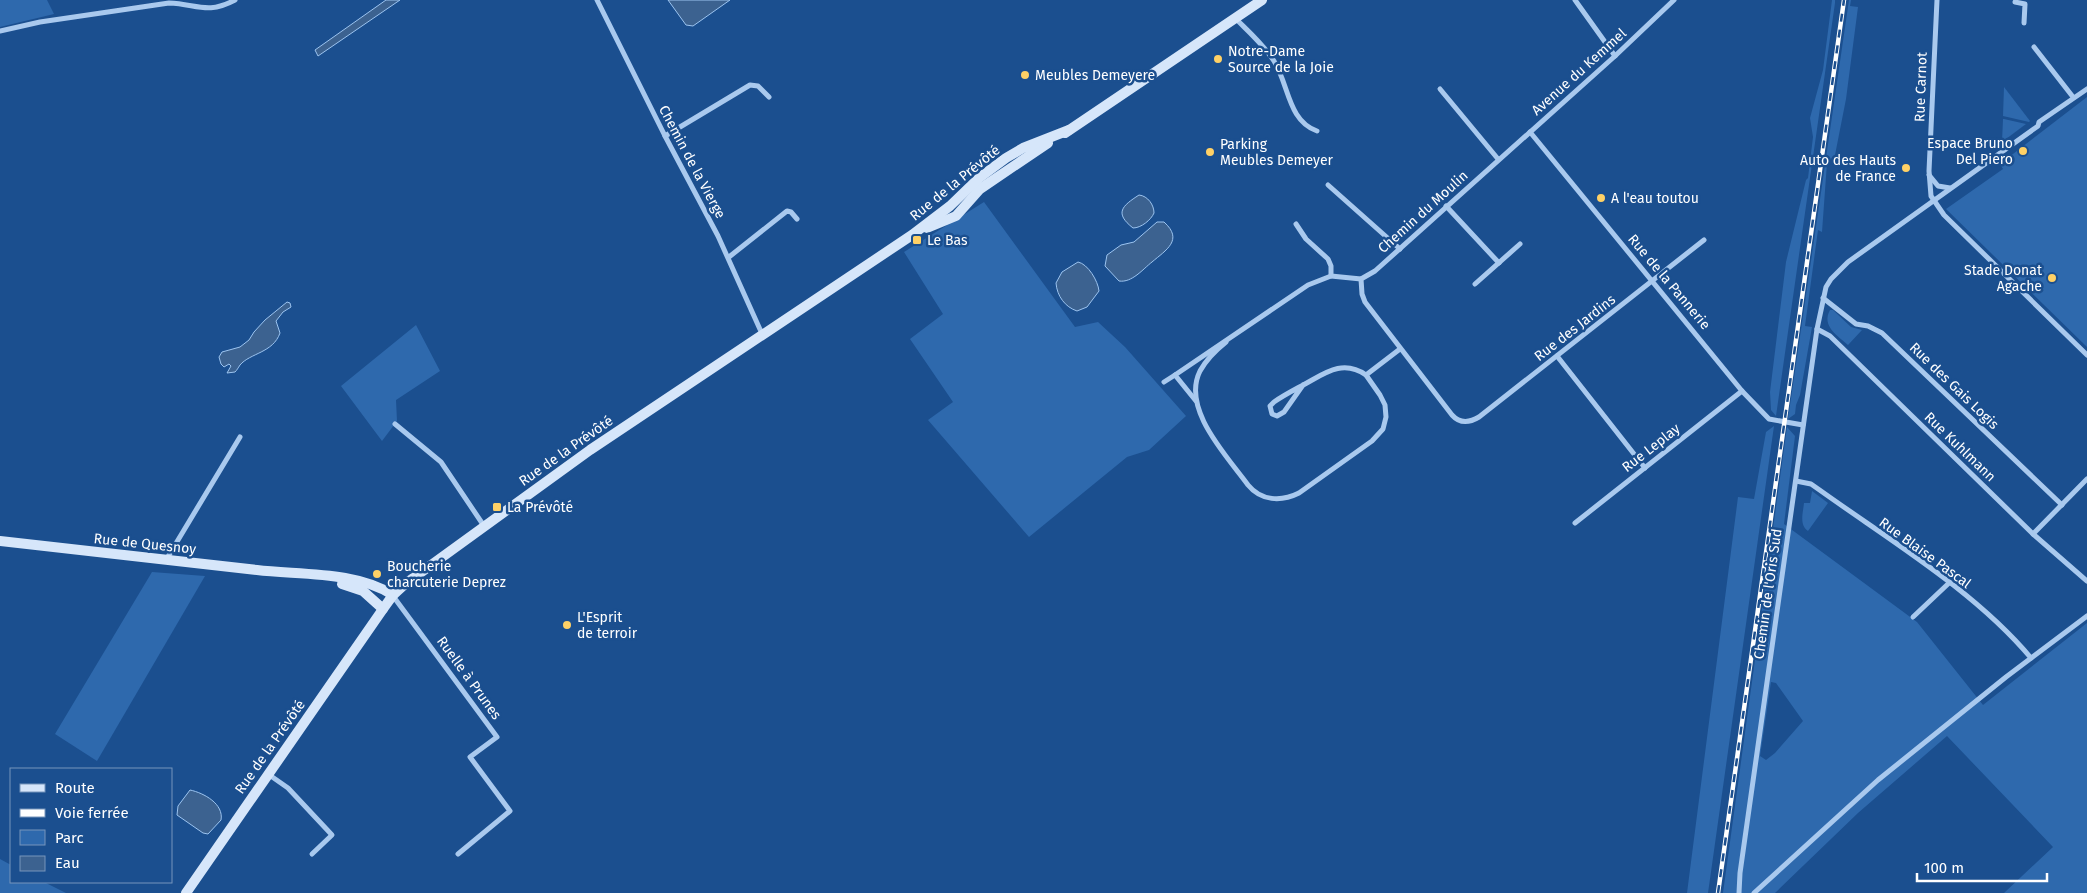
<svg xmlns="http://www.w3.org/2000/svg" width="2087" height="893" font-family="'Fira Sans',sans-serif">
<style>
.green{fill:#2e69ad;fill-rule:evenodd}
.water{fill:#3c6290;stroke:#9cc4f0}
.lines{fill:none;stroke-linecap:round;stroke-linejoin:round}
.street{stroke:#a9c9ee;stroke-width:5}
.secondary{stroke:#d6e6fa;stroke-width:10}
.rail-casing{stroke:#fff;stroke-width:4.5}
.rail{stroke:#1b4f8f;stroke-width:2.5;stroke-dasharray:8;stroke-linecap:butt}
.poi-dot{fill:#ffd166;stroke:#1b4f8f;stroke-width:2}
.labels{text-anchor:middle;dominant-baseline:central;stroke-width:5;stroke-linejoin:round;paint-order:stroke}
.poi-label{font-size:14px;fill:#fff;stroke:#1b4f8f;text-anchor:start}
.street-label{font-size:14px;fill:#fff;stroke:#1b4f8f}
</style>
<rect width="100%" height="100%" fill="#1b4f8f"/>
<g class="green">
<polygon points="0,0 47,0 54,14 0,27"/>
<polygon points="1832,0 1835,0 1835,3 1776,416 1771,410 1770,392 1786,262 1806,180 1808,178 1813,137 1810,118 1823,70"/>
<polygon points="1849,0 1851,0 1850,6 1858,7 1846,99 1835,155 1827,163 1822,232 1818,230 1805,326 1812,327 1800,395 1796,405 1795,414 1788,419"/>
<polygon points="2004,87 2030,121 2029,122 2003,116"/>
<polygon points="2087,97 2087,347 1946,209 2003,169 2000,164"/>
<polygon points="2003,119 2004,119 2026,124 2002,142"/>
<polygon points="984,202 1075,327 1098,322 1125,347 1186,416 1149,450 1127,457 1029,537 928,420 953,402 910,339 943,314 904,252"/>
<path d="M1830 310H1833L1851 327 1862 330 1848 345C1838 336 1821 326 1830 310Z"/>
<polygon points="416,325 440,371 396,400 397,421 382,441 341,386"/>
<polygon points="1774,426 1708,893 1687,893 1738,497 1754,499 1766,432"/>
<path d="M1787 427 1795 436 1784 524 1917 622 1983 705 2087 623V893H2004L2053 847 1947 736 1858 813 1775 893H1723ZM1771 682 1776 683 1803 721 1775 753 1766 760 1760 756Z"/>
<path d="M1812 491 1828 503 1808 531C1799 525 1803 513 1804 503H1810Z"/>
<polygon points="152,572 205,576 97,761 55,734"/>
<polygon points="0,859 11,865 11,882 44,882 66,893 0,893"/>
</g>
<g class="water">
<polygon points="386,0 400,0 318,56 315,50"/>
<polygon points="668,0 730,0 693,26 686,25"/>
<path d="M1139 195C1148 196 1154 205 1154 213 1151 220 1141 228 1133 228 1114 213 1122 206 1139 195Z"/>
<path d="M1157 222H1164C1184 240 1166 250 1152 262 1143 269 1132 283 1119 281L1105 266 1107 255 1121 245 1134 242Z"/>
<path d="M1078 262C1088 264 1098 281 1099 291L1087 307 1077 311C1065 307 1057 296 1056 283L1062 272Z"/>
<path d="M287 302 290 303 291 307 283 312 276 321 280 333C273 353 250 353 240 365 238 368 237 370 235 372L227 373 231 366 229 364 224 367 221 364 219 357 222 352 240 347 249 340 254 332 265 320Z"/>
<path d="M190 790C204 793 224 804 221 820L208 834 203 833 177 815 178 806Z"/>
</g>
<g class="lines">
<g class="street">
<polyline points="597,0 665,136 718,236 763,336"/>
<polyline points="1575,0 1615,56"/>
<path d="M1674 0 1615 56 1375 271 1361 279 1362 294 1365 302 1452 415C1460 424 1469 423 1479 417L1704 240"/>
<polyline points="1937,0 1929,171 1931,196 1944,215 2087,355"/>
<polyline points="2015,2 2025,4 2024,23"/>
<path d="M1235 18C1249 32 1264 45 1274 61 1289 85 1288 121 1317 131"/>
<path d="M0 31 40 22 169 3C197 4 207 15 235 0"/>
<polyline points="2034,47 2073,97"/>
<polyline points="1440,89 1498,159"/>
<polyline points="1530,132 1742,391 1769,419 1803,425"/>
<polyline points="665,136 750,85 758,86 769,97"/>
<polyline points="1929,175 1938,186 1950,188"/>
<polyline points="1328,185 1400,249"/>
<polyline points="1446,206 1499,263"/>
<polyline points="1296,224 1306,239 1328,259 1331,266 1331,276 1361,279"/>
<polyline points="729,257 787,211 791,212 797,219"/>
<polyline points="1475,284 1520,244"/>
<polyline points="1823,298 1856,324 1868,326 1882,333 2062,505"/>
<polyline points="1817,329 1830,336 2033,534 2087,581"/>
<path d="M1226 342C1216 350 1206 360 1200 371 1181 409 1227 456 1248 485 1261 501 1281 502 1299 493L1372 441 1383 429 1386 417 1385 405 1380 395 1366 375"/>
<polyline points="1557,356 1645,468"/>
<polyline points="1164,382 1175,375"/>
<path d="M1303 385 1284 412 1277 416 1272 414 1270 406 1274 402C1284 395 1294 390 1305 384 1325 373 1343 359 1366 375L1400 349"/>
<polyline points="1196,401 1175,375 1308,285 1331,276"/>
<polyline points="395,424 441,462 484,526"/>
<path d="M1796 481 1811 484 1821 491C1891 541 1976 592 2031 658"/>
<polyline points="1575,523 1742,391"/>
<polyline points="2033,534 2087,479"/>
<polyline points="166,560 240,437"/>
<polyline points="393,596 497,737 470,757 510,811 458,854"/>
<polyline points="1913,617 1949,583"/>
<polyline points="268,774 288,788 332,835 312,854"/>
<polyline points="1739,893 1740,873 1817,329 1826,287 1831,279 1848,262 2038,126 2039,122 2087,89"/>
<polyline points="1754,893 1878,780 2006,677 2087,616"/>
</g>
<g class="secondary">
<polyline points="1065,133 1262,0"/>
<polyline points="927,228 956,216 980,189 1048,143"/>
<path d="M0 541C86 551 171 560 257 570 300 575 356 571 393 595"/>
<polyline points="342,584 363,591 383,609"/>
<polyline points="186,893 383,609 393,595 405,584 590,450 912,235 950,206 979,178 1006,158 1023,148 1069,130"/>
</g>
<defs>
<polyline id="rail" points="1718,893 1844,0"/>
</defs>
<use href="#rail" class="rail-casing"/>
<use href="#rail" class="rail"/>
</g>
<g class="poi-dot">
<circle cx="1218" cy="59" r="5"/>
<circle cx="1025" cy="75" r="5"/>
<circle cx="2023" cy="151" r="5"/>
<circle cx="1210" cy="152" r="5"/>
<circle cx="1906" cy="168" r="5"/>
<circle cx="1601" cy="198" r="5"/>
<rect x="912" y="235" width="10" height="10" rx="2.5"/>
<circle cx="2052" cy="278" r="5"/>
<rect x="492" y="502" width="10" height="10" rx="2.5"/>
<circle cx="377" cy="574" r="5"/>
<circle cx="567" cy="625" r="5"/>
</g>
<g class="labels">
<g class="poi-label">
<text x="1228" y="51">Notre-Dame<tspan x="1228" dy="16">Source de la Joie</tspan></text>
<text x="1035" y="75">Meubles Demeyere</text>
<text x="2013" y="143" text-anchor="end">Espace Bruno<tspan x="2013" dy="16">Del Piero</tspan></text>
<text x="1220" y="144">Parking<tspan x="1220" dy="16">Meubles Demeyer</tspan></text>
<text x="1896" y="160" text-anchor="end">Auto des Hauts<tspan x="1896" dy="16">de France</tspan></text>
<text x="1611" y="198">A l'eau toutou</text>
<text x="927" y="240">Le Bas</text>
<text x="2042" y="270" text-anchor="end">Stade Donat<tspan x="2042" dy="16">Agache</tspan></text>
<text x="507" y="507">La Prévôté</text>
<text x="387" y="566">Boucherie<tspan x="387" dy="16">charcuterie Deprez</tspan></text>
<text x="577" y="617">L'Esprit<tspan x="577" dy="16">de terroir</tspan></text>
</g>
<g class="street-label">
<text transform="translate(1579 72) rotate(-42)">Avenue du Kemmel</text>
<text transform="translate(1921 87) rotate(-88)">Rue Carnot</text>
<text transform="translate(692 162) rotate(62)">Chemin de la Vierge</text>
<text transform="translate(955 183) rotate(-39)">Rue de la Prévôté</text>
<text transform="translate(1423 212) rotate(-42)">Chemin du Moulin</text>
<text transform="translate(1669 282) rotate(50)">Rue de la Pannerie</text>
<text transform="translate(1575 328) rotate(-38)">Rue des Jardins</text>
<text transform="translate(1954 386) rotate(44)">Rue des Gais Logis</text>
<text transform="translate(1960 447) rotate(44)">Rue Kuhlmann</text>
<text transform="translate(1651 448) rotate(-38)">Rue Leplay</text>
<text transform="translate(566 451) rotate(-35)">Rue de la Prévôté</text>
<text transform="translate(145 544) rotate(6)">Rue de Quesnoy</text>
<text transform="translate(1925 553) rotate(36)">Rue Blaise Pascal</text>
<text transform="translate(1768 594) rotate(-82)">Chemin de l'Oris Sud</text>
<text transform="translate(469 678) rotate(54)">Ruelle à Prunes</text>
<text transform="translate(270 747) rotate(-55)">Rue de la Prévôté</text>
</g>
</g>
<rect x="10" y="768" width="162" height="115" fill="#1b4f8f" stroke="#7695bc"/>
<rect x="20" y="784" width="25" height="8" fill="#d6e6fa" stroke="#7695bc"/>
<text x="55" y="793" font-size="15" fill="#ffffff">Route</text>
<rect x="20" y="809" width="25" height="8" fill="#ffffff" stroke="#7695bc"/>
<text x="55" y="818" font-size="15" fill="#ffffff">Voie ferrée</text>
<rect x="20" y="830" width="25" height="15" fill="#2e69ad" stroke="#7695bc"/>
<text x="55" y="843" font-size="15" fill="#ffffff">Parc</text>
<rect x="20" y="856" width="25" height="15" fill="#3c6290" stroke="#7695bc"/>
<text x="55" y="868" font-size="15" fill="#ffffff">Eau</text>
<path d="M1917 873v8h130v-8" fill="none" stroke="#ffffff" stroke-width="2.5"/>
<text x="1924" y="873" font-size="15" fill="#ffffff" stroke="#1b4f8f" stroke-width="4" paint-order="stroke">100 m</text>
</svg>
